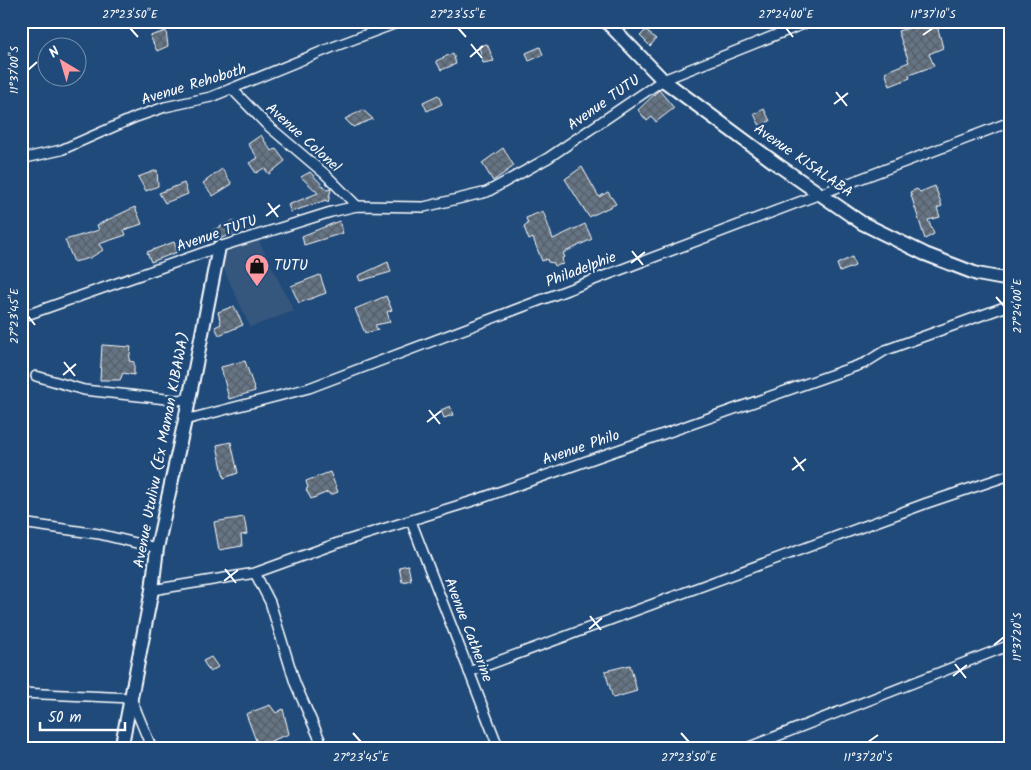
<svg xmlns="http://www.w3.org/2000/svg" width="1031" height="770" font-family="Kalam,sans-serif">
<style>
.built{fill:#34577d}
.building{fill:url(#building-cross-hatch);stroke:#fff}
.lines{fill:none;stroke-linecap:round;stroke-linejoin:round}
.street-casing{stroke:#fff;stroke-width:12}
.secondary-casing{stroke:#fff;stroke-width:16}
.street{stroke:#1f4a7a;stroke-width:9}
.secondary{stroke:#1f4a7a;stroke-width:12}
.ticks{fill:none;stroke:#fff;stroke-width:2}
.labels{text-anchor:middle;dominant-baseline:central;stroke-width:5;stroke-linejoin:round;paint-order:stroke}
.street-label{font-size:15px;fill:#fff;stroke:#1f4a7a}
.poi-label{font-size:15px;fill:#fff;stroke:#1f4a7a;text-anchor:start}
.neatline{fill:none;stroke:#fff;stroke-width:2}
.ticks-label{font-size:12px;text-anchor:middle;fill:#fff}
</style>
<defs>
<pattern id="building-cross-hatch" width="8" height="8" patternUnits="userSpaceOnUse" patternTransform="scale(1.25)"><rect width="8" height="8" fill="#657485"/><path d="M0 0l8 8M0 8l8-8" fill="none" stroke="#575e66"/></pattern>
</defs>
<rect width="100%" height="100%" fill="#1f4a7a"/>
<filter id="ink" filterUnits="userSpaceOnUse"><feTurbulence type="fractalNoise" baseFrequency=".02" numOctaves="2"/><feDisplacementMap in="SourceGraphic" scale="10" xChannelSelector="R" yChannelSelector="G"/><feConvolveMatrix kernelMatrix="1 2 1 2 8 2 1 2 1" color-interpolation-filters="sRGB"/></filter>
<g filter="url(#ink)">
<polygon class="built" points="258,239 294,311 250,327 221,263 222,253"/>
<g class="building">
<polygon points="933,21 936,21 943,48 929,54 934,66 909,75 910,78 890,86 885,72 909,62 898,31"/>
<polygon points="646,30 656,39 650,46 640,36"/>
<polygon points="166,31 168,46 157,51 150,36"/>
<polygon points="487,44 494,61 483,63 479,46"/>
<polygon points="540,47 543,55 529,61 526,53"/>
<polygon points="453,53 456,64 441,70 436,61"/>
<polygon points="659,90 674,108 656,122 652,117 647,121 638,110"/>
<polygon points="438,95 442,104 427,111 423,102"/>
<polygon points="764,109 770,121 760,126 754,114"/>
<polygon points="363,110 373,119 353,127 345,119"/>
<polygon points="261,135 271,151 276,149 285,161 269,174 264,168 256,173 249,163 258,158 248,144"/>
<polygon points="503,148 514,166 493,181 482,163"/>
<polygon points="582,167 599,197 608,192 616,204 589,217 565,179"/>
<polygon points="222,169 232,184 213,196 203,183"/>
<polygon points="157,170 158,186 146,191 138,177"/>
<polygon points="310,172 327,190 331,189 328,203 326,200 291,212 288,205 318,193 301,177"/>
<polygon points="184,183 188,194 165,203 159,193"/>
<polygon points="935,186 942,206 937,208 940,217 928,220 934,234 925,239 910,192 917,189 920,192"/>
<polygon points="135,207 142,224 124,230 126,235 99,244 103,250 90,258 74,262 65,240 99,230 97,225"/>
<polygon points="543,211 553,239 585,224 592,239 563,253 565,257 562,258 563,264 555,266 554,263 548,262 547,259 542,261 533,238 529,240 524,227 528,224 526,218"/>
<polygon points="233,221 244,229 219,239 213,230"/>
<polygon points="339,221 343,233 304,245 302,236"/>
<polygon points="174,242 177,252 151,262 147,252"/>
<polygon points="852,257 855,266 840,272 837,264"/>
<polygon points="388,262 391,272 360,281 358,276"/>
<polygon points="320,275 326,293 299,303 291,286"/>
<polygon points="386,296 392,310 387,312 390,322 375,325 378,330 365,333 355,309"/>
<polygon points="234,306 243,325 219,335 215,327 221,324 218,312"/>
<polygon points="102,345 131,347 129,361 134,362 134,375 123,373 120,380 100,380"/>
<polygon points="245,361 255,391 229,399 221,367"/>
<polygon points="450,406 453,415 444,418 441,410"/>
<polygon points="231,442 238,473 224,478 217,445"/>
<polygon points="330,472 338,492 330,495 328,492 311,499 306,489 308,488 306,481"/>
<polygon points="244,517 247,534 241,535 242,546 219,550 214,522"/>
<polygon points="408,565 411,580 402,582 399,567"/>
<polygon points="211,657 218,667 210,672 203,661"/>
<polygon points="630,665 637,691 613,698 605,671"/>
<polygon points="270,705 276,713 283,709 289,734 258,746 246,714"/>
</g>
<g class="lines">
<defs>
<g id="street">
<polyline points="232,89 266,124 325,174 357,206"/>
<polyline points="21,159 61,150 136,117 165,107 211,97 333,47 402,21"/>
<polyline points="21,317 219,247 331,212 357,206 424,207 487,192 548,158 663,80 811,21"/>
<polyline points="36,376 84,390 175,400 189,399"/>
<polyline points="185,420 309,388 1010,122"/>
<polyline points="411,521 499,749"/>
<polyline points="21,523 99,534 157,548"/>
<polyline points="255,573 270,602 295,683 324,749"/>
<polyline points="152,590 255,573 338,543 476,500 865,363 886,350 1010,305"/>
<polyline points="469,672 927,503 1010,475"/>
<polyline points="21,693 131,698 152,749"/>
<polyline points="744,749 1010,645"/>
</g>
<g id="secondary">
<polyline points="606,21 663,80 778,165 862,223 925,254 977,274 1010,280"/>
<polyline points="121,749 152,590 157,548 185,420 219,247"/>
</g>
</defs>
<use href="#street" class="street-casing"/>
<use href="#secondary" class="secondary-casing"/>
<use href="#street" class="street"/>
<use href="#secondary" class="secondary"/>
</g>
</g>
<path class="ticks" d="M130 28 138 37M458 28 466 37M786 28 793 37M923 35 933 28M471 44 482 58M470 57 483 46M28 70 37 62M836 92 847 106M834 104 848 93M268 203 278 217M266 216 280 205M632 251 643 265M631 263 645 252M996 297 1004 306M28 316 35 325M64 362 75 376M63 375 76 364M429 410 440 424M427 422 441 411M794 457 804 471M792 470 806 459M225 569 236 583M224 581 238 570M590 616 601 630M589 629 602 618M994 645 1004 637M955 664 966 678M953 676 967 665M353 733 361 742M681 733 689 742M868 742 878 735"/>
<defs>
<symbol id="shop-pin" viewBox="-11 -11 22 30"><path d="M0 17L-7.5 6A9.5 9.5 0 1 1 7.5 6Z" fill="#ff9aa2" stroke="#1f4a7a"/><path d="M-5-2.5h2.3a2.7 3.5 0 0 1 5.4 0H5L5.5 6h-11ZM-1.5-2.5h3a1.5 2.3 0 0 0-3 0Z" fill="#111"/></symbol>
</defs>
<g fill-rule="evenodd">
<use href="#shop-pin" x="243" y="252" width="28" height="38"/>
</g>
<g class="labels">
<g class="street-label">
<text transform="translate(194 85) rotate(-17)">Avenue Rehoboth</text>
<text transform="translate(604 103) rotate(-35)">Avenue TUTU</text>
<text transform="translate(303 138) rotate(42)">Avenue Colonel</text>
<text transform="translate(803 161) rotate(35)">Avenue KISALABA</text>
<text transform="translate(217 234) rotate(-19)">Avenue TUTU</text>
<text transform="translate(581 270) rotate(-21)">Philadelphie</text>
<text transform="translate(581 448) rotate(-19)">Avenue Philo</text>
<text transform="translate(162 450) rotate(-79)">Avenue Utulivu (Ex Maman KIBAWA)</text>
<text transform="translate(468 630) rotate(69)">Avenue Catherine</text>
</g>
<g class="poi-label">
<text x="274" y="266">TUTU</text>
</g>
</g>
<rect width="1031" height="770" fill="none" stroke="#1f4a7a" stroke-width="55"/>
<g transform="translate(62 62) rotate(322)"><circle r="24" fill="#1f4a7a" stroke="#7992af"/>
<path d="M0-4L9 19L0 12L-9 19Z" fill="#ff9aa2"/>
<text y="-8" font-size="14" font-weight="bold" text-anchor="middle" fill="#ffffff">N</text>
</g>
<path d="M40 722v8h85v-8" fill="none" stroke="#ffffff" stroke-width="2.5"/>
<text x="48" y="722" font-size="15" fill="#ffffff" stroke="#1f4a7a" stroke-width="4" paint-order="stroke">50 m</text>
<rect x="28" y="28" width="976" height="714" class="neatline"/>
<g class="ticks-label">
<text x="130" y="18">27°23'50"E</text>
<text x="458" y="18">27°23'55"E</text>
<text x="786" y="18">27°24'00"E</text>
<text x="933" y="18">11°37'10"S</text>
<text transform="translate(14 70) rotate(-90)" y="4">11°37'00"S</text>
<text transform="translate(1017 306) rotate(-90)" y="4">27°24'00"E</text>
<text transform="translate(14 316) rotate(-90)" y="4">27°23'45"E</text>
<text transform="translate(1017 637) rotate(-90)" y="4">11°37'20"S</text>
<text x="361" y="761">27°23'45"E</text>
<text x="689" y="761">27°23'50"E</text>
<text x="868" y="761">11°37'20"S</text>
</g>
</svg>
